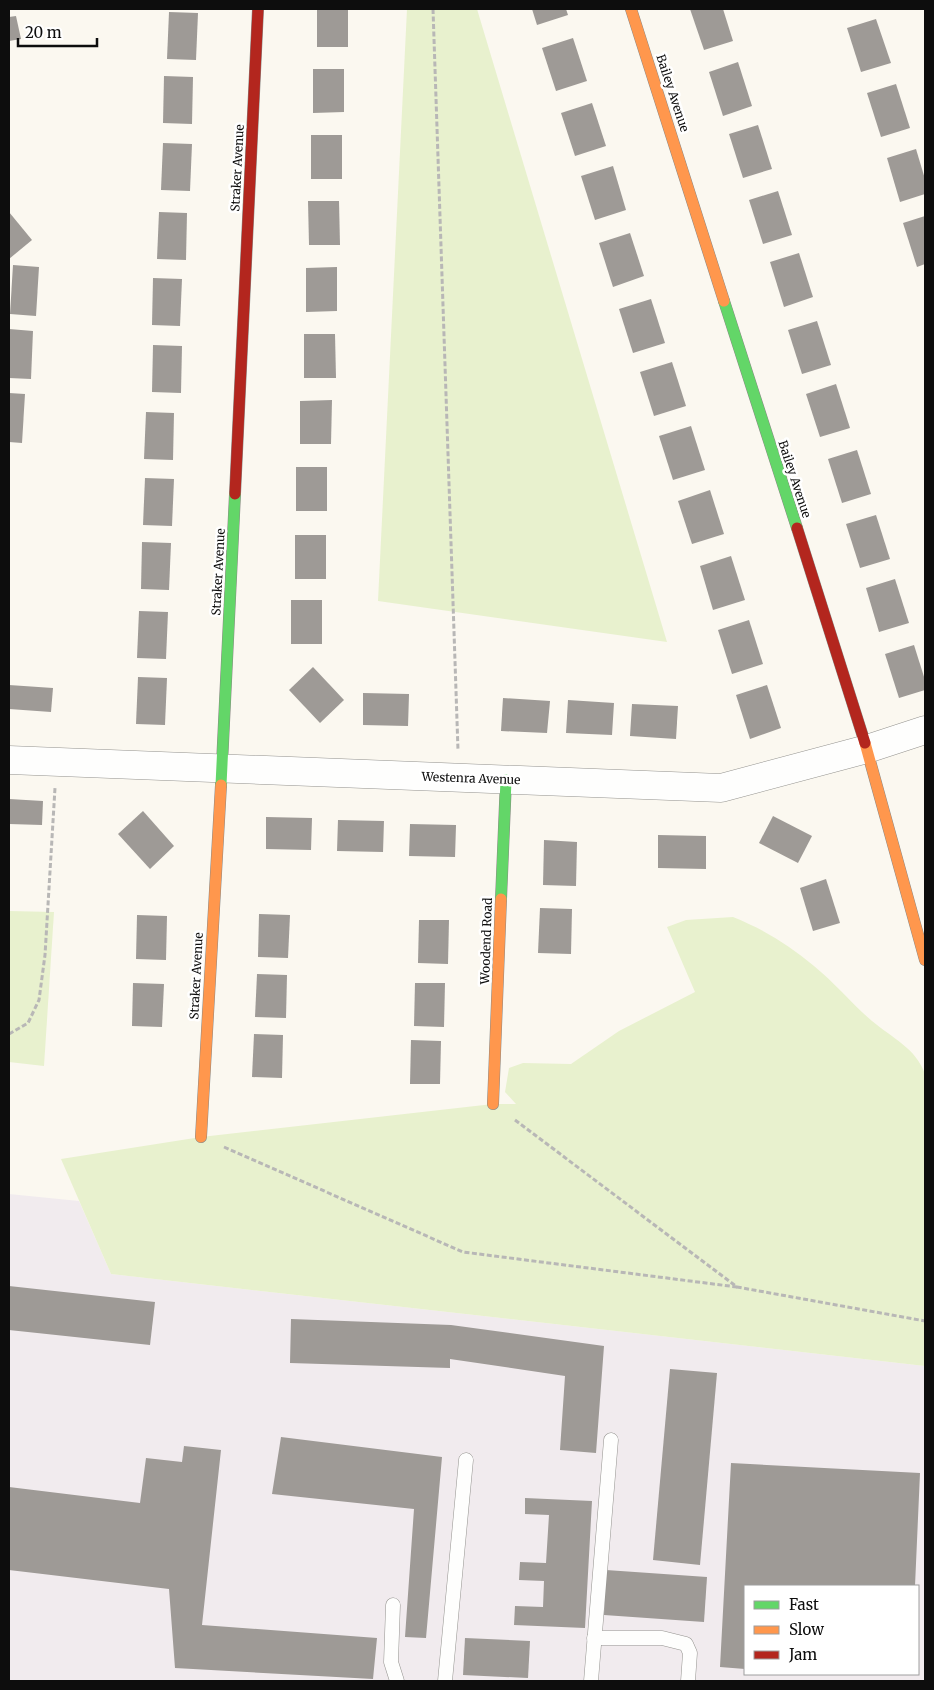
<svg xmlns="http://www.w3.org/2000/svg" width="934" height="1690" font-family="Merriweather,serif">
<style>
.industrial{fill:#f1ebee;fill-rule:evenodd}
.green{fill:#e8f1ce}
.building{fill:#9e9a96}
.lines{fill:none;stroke-linecap:round;stroke-linejoin:round}
.lane-casing{stroke:#94938f;stroke-width:15}
.street-casing{stroke:#94938f;stroke-width:29}
.fast-casing{stroke:#8b8986;stroke-width:12}
.slow-casing{stroke:#8b8986;stroke-width:12}
.jam-casing{stroke:#8b8986;stroke-width:12}
.path{stroke:#b8b7b6;stroke-width:3;stroke-dasharray:5 2.5;stroke-linecap:butt}
.lane{stroke:#fefefd;stroke-width:14}
.street{stroke:#fefefd;stroke-width:28}
.fast{stroke:#63d668;stroke-width:11}
.slow{stroke:#ff974d;stroke-width:11}
.jam{stroke:#b3261e;stroke-width:11}
.labels{text-anchor:middle;dominant-baseline:central;stroke-width:5;stroke-linejoin:round;paint-order:stroke}
.street-label{font-size:12px;fill:#0d0d0d;stroke:#fff}
</style>
<rect width="100%" height="100%" fill="#fbf8f0"/>
<path class="industrial" d="M9 1194 79 1201 111 1274 925 1366V1681H9ZM745 1586H918V1674H745Z"/>
<g class="green">
<polygon points="407,9 477,9 667,642 378,601"/>
<polygon points="9,911 54,912 44,1066 9,1062"/>
<path d="M733 917C763 929 789 945 814 966 835 983 852 1004 872 1021 892 1038 916 1048 925 1074V1366L111 1274 61 1159 201 1137 493 1104H516L505 1092 509 1068 523 1063 571 1064 619 1031 695 992 667 927 686 920Z"/>
</g>
<g class="building">
<rect x="317" y="9" width="31" height="38"/>
<polygon points="532,9 566,9 568,15 537,25"/>
<polygon points="690,9 723,9 733,41 704,50"/>
<polygon points="169,12 198,13 196,60 167,59"/>
<polygon points="16,16 21,39 9,41 9,17"/>
<polygon points="876,19 891,63 861,72 847,28"/>
<polygon points="573,38 587,81 556,91 542,48"/>
<polygon points="738,62 752,106 723,116 709,72"/>
<polygon points="313,69 344,69 344,112 313,113"/>
<polygon points="164,76 193,77 192,124 163,123"/>
<polygon points="896,84 910,128 881,137 867,93"/>
<polygon points="592,103 606,146 575,156 561,113"/>
<polygon points="758,125 772,169 743,178 729,134"/>
<rect x="311" y="135" width="31" height="44"/>
<polygon points="163,143 192,144 190,191 161,190"/>
<polygon points="916,149 925,179 925,194 900,202 887,158"/>
<polygon points="613,166 626,210 595,220 581,176"/>
<polygon points="778,191 792,235 763,244 749,200"/>
<polygon points="308,201 339,201 340,245 309,245"/>
<polygon points="9,212 32,240 9,259"/>
<polygon points="159,212 187,213 186,260 157,259"/>
<polygon points="925,216 925,264 917,267 903,223"/>
<polygon points="630,233 644,276 613,287 599,243"/>
<polygon points="799,253 813,297 784,307 770,262"/>
<polygon points="13,265 39,267 36,316 10,314"/>
<polygon points="337,267 337,311 306,312 306,268"/>
<polygon points="153,278 182,279 180,326 152,325"/>
<polygon points="651,299 665,343 633,353 619,309"/>
<polygon points="817,321 831,365 802,374 788,330"/>
<polygon points="9,329 33,331 31,379 9,378"/>
<polygon points="304,334 335,334 336,378 304,378"/>
<polygon points="153,345 182,346 181,393 152,392"/>
<polygon points="672,362 686,406 654,416 640,372"/>
<polygon points="836,384 850,428 820,437 806,394"/>
<polygon points="9,393 25,394 22,443 9,442"/>
<polygon points="332,400 331,444 300,444 300,401"/>
<polygon points="146,412 174,413 173,460 144,459"/>
<polygon points="691,426 705,470 673,480 659,436"/>
<polygon points="857,450 871,494 842,503 828,459"/>
<rect x="296" y="467" width="31" height="44"/>
<polygon points="145,478 174,479 172,526 143,525"/>
<polygon points="710,490 724,534 692,544 678,501"/>
<polygon points="876,515 890,559 860,568 846,524"/>
<rect x="295" y="535" width="31" height="44"/>
<polygon points="142,542 171,543 169,590 141,589"/>
<polygon points="731,556 745,600 713,610 700,566"/>
<polygon points="895,579 909,623 879,632 866,588"/>
<rect x="291" y="600" width="31" height="44"/>
<polygon points="139,611 168,612 166,659 137,658"/>
<polygon points="749,620 763,664 732,674 718,630"/>
<polygon points="914,645 925,680 925,690 899,698 885,654"/>
<polygon points="313,667 344,700 320,723 289,690"/>
<polygon points="138,677 167,678 165,725 136,724"/>
<polygon points="9,685 53,688 51,712 9,709"/>
<polygon points="767,685 781,728 750,739 736,695"/>
<polygon points="363,693 409,694 408,726 363,725"/>
<polygon points="503,698 550,701 547,733 501,731"/>
<polygon points="568,700 614,703 612,735 566,733"/>
<polygon points="632,704 678,706 676,739 630,736"/>
<polygon points="9,799 43,801 42,825 9,824"/>
<polygon points="143,811 174,846 150,869 118,834"/>
<polygon points="773,816 812,836 798,863 759,843"/>
<polygon points="266,817 312,818 311,850 266,849"/>
<polygon points="338,820 384,821 383,852 337,851"/>
<polygon points="410,824 456,825 455,857 409,856"/>
<polygon points="658,835 706,836 706,869 658,868"/>
<polygon points="544,840 577,842 576,886 543,885"/>
<polygon points="826,879 840,923 813,931 800,888"/>
<polygon points="540,908 572,909 571,954 538,953"/>
<polygon points="259,914 290,915 288,958 258,957"/>
<polygon points="137,915 167,916 166,960 136,959"/>
<polygon points="419,920 449,920 448,964 418,963"/>
<polygon points="257,974 287,975 286,1018 255,1017"/>
<polygon points="133,983 164,984 162,1027 132,1026"/>
<polygon points="415,983 445,983 444,1027 414,1026"/>
<polygon points="254,1034 283,1035 282,1078 252,1077"/>
<polygon points="411,1040 441,1041 440,1084 410,1084"/>
<polygon points="9,1286 155,1302 150,1345 9,1330"/>
<polygon points="291,1319 451,1325 604,1346 596,1453 560,1450 565,1376 450,1359 450,1368 290,1363"/>
<polygon points="670,1369 717,1373 700,1565 653,1560"/>
<polygon points="281,1437 442,1457 426,1638 405,1637 414,1509 272,1494"/>
<polygon points="184,1446 221,1450 202,1625 377,1638 373,1679 175,1668 169,1589 9,1570 9,1487 140,1503 146,1458 182,1462"/>
<polygon points="731,1463 920,1473 915,1586 745,1586 745,1669 720,1667"/>
<polygon points="525,1498 592,1501 585,1628 514,1625 515,1606 543,1607 544,1581 519,1580 520,1562 546,1563 549,1515 525,1514"/>
<polygon points="606,1570 707,1577 704,1622 604,1615"/>
<polygon points="465,1638 530,1641 528,1678 463,1675"/>
</g>
<g class="lines">
<defs>
<g id="lane">
<polyline points="393,1605 391,1662 397,1681"/>
<polyline points="594,1638 662,1638 686,1644 690,1653 688,1681"/>
<polyline points="445,1681 466,1460"/>
<polyline points="591,1681 611,1440"/>
</g>
<polyline id="street" points="9,760 721,788 867,749 925,730"/>
<g id="fast">
<polyline points="724,301 797,528"/>
<polyline points="221,785 235,494"/>
<polyline points="501,899 506,780"/>
</g>
<g id="slow">
<polyline points="631,9 724,301"/>
<polyline points="865,743 925,960"/>
<polyline points="493,1104 501,899"/>
<polyline points="201,1137 221,785"/>
</g>
<g id="jam">
<polyline points="235,494 258,9"/>
<polyline points="797,528 865,743"/>
</g>
</defs>
<use href="#lane" class="lane-casing"/>
<use href="#street" class="street-casing"/>
<use href="#fast" class="fast-casing"/>
<use href="#slow" class="slow-casing"/>
<use href="#jam" class="jam-casing"/>
<g class="path">
<polyline points="433,9 458,750"/>
<polyline points="9,1034 28,1023 39,1000 45,955 55,788"/>
<polyline points="515,1120 737,1287 925,1321"/>
<polyline points="224,1147 463,1252 737,1287"/>
</g>
<use href="#lane" class="lane"/>
<use href="#street" class="street"/>
<use href="#fast" class="fast"/>
<use href="#slow" class="slow"/>
<use href="#jam" class="jam"/>
</g>
<g class="labels">
<g class="street-label">
<text transform="translate(673 93) rotate(72)">Bailey Avenue</text>
<text transform="translate(237 168) rotate(-87)">Straker Avenue</text>
<text transform="translate(795 479) rotate(72)">Bailey Avenue</text>
<text transform="translate(218 572) rotate(-87)">Straker Avenue</text>
<text transform="translate(471 778) rotate(2)">Westenra Avenue</text>
<text transform="translate(486 941) rotate(-88)">Woodend Road</text>
<text transform="translate(196 976) rotate(-87)">Straker Avenue</text>
</g>
</g>
<rect width="934" height="1690" fill="none" stroke="#0d0d0d" stroke-width="20"/>
<rect x="744" y="1585" width="175" height="90" fill="#ffffff" stroke="#9e9e9e"/>
<rect x="754" y="1601" width="25" height="8" fill="#63d668" stroke="#9e9e9e"/>
<text x="789" y="1610" font-size="15" fill="#0d0d0d">Fast</text>
<rect x="754" y="1626" width="25" height="8" fill="#ff974d" stroke="#9e9e9e"/>
<text x="789" y="1635" font-size="15" fill="#0d0d0d">Slow</text>
<rect x="754" y="1651" width="25" height="8" fill="#b3261e" stroke="#9e9e9e"/>
<text x="789" y="1660" font-size="15" fill="#0d0d0d">Jam</text>
<path d="M18 38v8h79v-8" fill="none" stroke="#0d0d0d" stroke-width="2.5"/>
<text x="25" y="38" font-size="15" fill="#0d0d0d" stroke="#ffffff" stroke-width="4" paint-order="stroke">20 m</text>
</svg>
